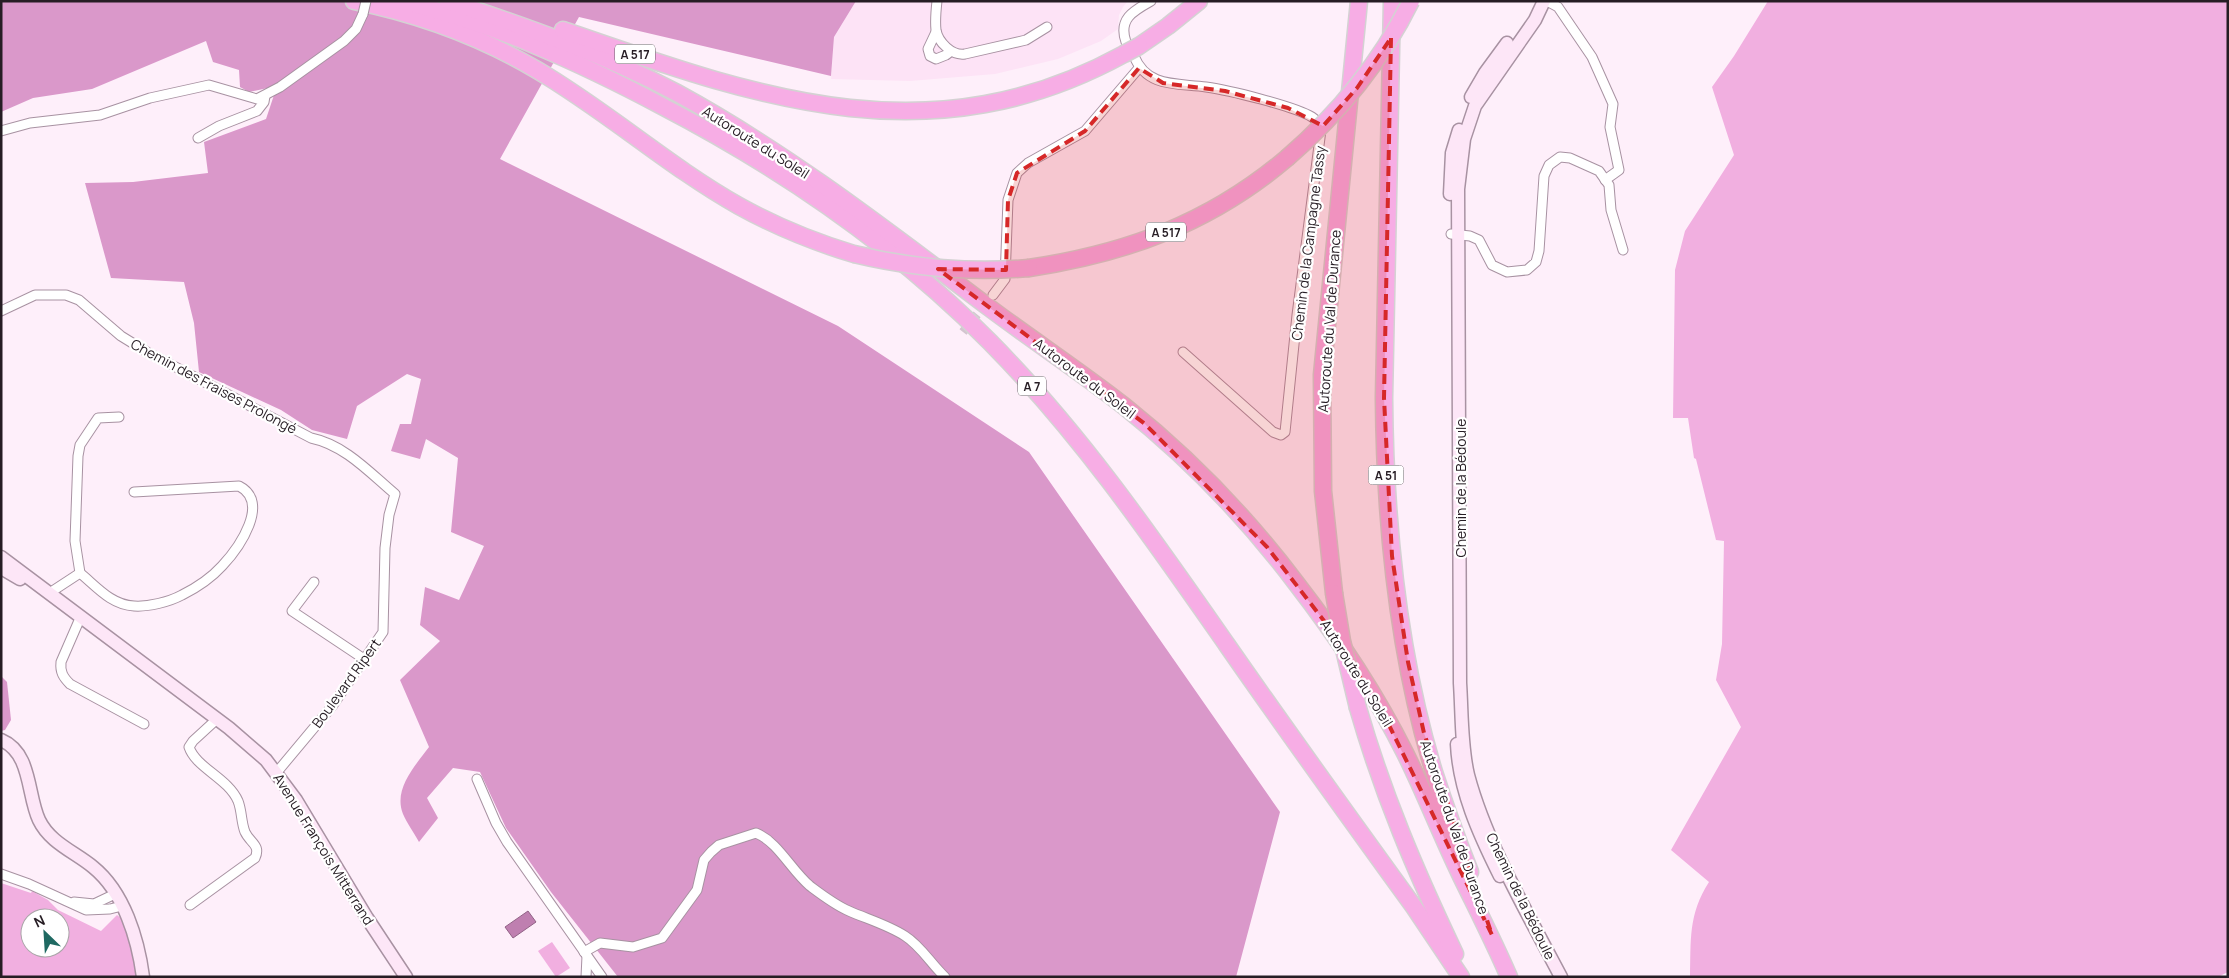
<svg xmlns="http://www.w3.org/2000/svg" width="2229" height="978" font-family="Manrope,sans-serif">
<style>
.built{fill:#fde3f6}
.green{fill:#f1afe0;fill-rule:evenodd}
.forest{fill:#da98ca}
.water{fill:#bf7fb0;stroke:#916286}
.lines{fill:none;stroke-linecap:round;stroke-linejoin:round}
.street-tunnel{stroke:#d3c5cf;stroke-width:9;stroke-dasharray:9 4.5;stroke-linecap:butt}
.street-casing{stroke:#a892a2;stroke-width:11}
.secondary-casing{stroke:#a892a2;stroke-width:15}
.highway-casing{stroke:#d4d2d3;stroke-width:19}
.street{stroke:#fff;stroke-width:9}
.secondary{stroke:#fde6f7;stroke-width:12}
.highway{stroke:#f7ade5;stroke-width:16}
.street-bridge-casing{stroke:#a892a2;stroke-width:11;stroke-linecap:butt}
.highway-bridge-casing{stroke:#d4d2d3;stroke-width:19;stroke-linecap:butt}
.street-bridge{stroke:#fff;stroke-width:9}
.highway-bridge{stroke:#f7ade5;stroke-width:16}
.marked{fill:#d62828;fill-opacity:0.2;stroke:#d62828;stroke-width:4;stroke-dasharray:10 6;stroke-linejoin:round}
.labels{text-anchor:middle;dominant-baseline:central;stroke-width:4.5;stroke-linejoin:round;paint-order:stroke}
.shield{fill:#fff;stroke:#676166;stroke-width:1}
.shield-label{font-size:12px;font-weight:bold;fill:#261d24}
.street-label{font-size:14px;fill:#261d24;stroke:#fff}
</style>
<rect width="100%" height="100%" fill="#feeffa"/>
<polygon class="built" points="856,1 1128,1 1123,7 1119,15 1118,29 1101,41 1058,59 995,74 910,81 831,79 834,37"/>
<g class="green">
<path d="M1768 1H2228V972L2218 977H1690C1691 940 1688 915 1709 882L1671 850 1741 727 1716 680 1722 644 1724 541 1716 540 1696 459 1694 458 1688 418H1673L1675 270 1685 231 1734 155 1712 87 1734 56Z"/>
<path d="M1 883 31 893 32 891 48 900 58 910 101 931 117 915 122 919 137 965 138 977H1ZM30 918H60V948H30Z"/>
<polygon points="552,942 570,968 556,977 538,951"/>
</g>
<g class="forest">
<path d="M1 1H856L834 37 831 76 579 17 500 159 838 326 1029 452 1280 812 1236 977H618L551 892 506 828 480 772 453 768 427 798 438 818 419 842C414 833 407 823 403 814 393 789 415 766 429 747L400 680 440 641 420 625 425 587 459 600 484 546 451 532 458 458 426 439 420 459 391 451 400 424H411L421 379 407 374 357 406 347 439 312 430 281 410 199 372 194 323 184 282 111 278 85 183 133 182 208 173 204 142 266 119 277 86 249 92 240 87 239 70 213 62 206 41 92 89 33 98 1 112Z"/>
<polygon points="1,676 7,682 11,720 5,730 1,731"/>
</g>
<polygon class="water" points="528,911 536,922 513,938 505,927"/>
<g class="lines">
<polyline class="street-tunnel" points="963,332 987,302"/>
<defs>
<g id="street">
<path d="M937 1C936 10 935 21 936 30 938 42 952 56 965 54L1026 40 1047 27"/>
<polyline points="1547,1 1558,7 1592,57 1613,104 1610,127 1619,170 1605,180"/>
<polyline points="936,32 928,49 930,56 936,59 946,55 950,52"/>
<path d="M1126 42C1118 19 1133 11 1151 1"/>
<path d="M1134 56C1147 88 1177 83 1206 87 1228 90 1294 106 1312 117 1317 120 1319 124 1321 130L1297 315 1285 432 1281 435 1273 432 1183 352"/>
<polyline points="1,131 30,123 100,115 150,98 209,85 257,99 280,87 344,41 356,29 363,14"/>
<polyline points="198,138 219,126 257,111 264,102 265,96"/>
<polyline points="1451,234 1470,236 1479,240 1492,265 1507,272 1527,270 1536,262 1539,251 1544,176 1549,165 1560,157 1570,158 1599,171 1609,185 1611,210 1623,250"/>
<polyline points="993,295 1005,279 1008,200 1017,173 1028,163 1085,131 1139,68"/>
<path d="M1 311 35 295H66L79 300 121 336 147 352 311 438C345 445 370 473 395 494L389 515 385 548 383 632 333 705 277 772"/>
<path d="M80 573C96 586 111 605 134 606 148 607 169 602 182 595 196 588 212 577 222 566 239 548 271 502 239 486L134 492"/>
<polyline points="314,582 292,611 364,659"/>
<polyline points="51,592 80,573 75,541 78,456 80,445 98,418 119,417"/>
<path d="M81 616 61 662C60 672 63 677 70 684L144 724"/>
<polyline points="477,779 496,823 507,842 602,977"/>
<polyline points="1,874 29,884 86,910 110,909 122,906"/>
<polyline points="74,902 94,904 115,894"/>
<path d="M190 905 255 858C261 845 250 843 245 832 241 822 242 811 238 801 228 778 196 768 189 747L193 741 217 719"/>
<path d="M584 952 600 943 633 947 662 938 697 890 704 860 711 852 719 845 756 833C778 842 791 870 810 886 822 895 835 905 849 911 867 919 888 925 905 936 921 946 931 964 945 977"/>
<polyline points="586,977 587,956"/>
</g>
<g id="secondary">
<path d="M1544 1 1535 20 1475 106 1464 139 1458 189 1460 683C1462 713 1461 746 1468 775 1486 843 1528 914 1561 977"/>
<polyline points="1471,97 1485,73 1507,43"/>
<polyline points="1450,194 1452,153 1459,130"/>
<polyline points="1,557 229,728 266,760 296,800 367,918 406,977"/>
<polyline points="1,568 20,579"/>
<path d="M1 740C32 753 27 795 39 820 50 843 75 852 93 867 124 892 138 939 143 977"/>
<path d="M1457 744C1459 790 1479 834 1500 876"/>
</g>
<g id="highway">
<path d="M354 1C418 14 481 37 537 70 607 111 668 166 739 206 775 226 814 242 854 254"/>
<path d="M402 1C493 23 579 62 662 106 781 168 895 246 990 342 1081 434 1153 539 1227 645 1288 733 1351 820 1414 907L1461 977"/>
<path d="M448 1C527 27 604 54 677 93 789 154 890 233 991 309 1035 342 1081 372 1124 406 1188 457 1247 518 1296 583 1337 636 1375 693 1405 753 1425 793 1441 835 1461 876 1477 909 1494 942 1509 977"/>
<path d="M1392 1 1384 398C1385 524 1397 651 1434 772 1445 806 1457 839 1470 872"/>
<path d="M563 30C757 97 929 161 1124 54"/>
<polyline points="1139,46 1168,26 1199,1"/>
<path d="M1029 268C1128 253 1210 223 1287 158"/>
<polyline points="1334,593 1323,491 1322,375 1359,1"/>
<path d="M1358 708C1383 795 1416 872 1455 954"/>
</g>
</defs>
<use href="#street" class="street-casing"/>
<use href="#secondary" class="secondary-casing"/>
<use href="#highway" class="highway-casing"/>
<use href="#street" class="street"/>
<use href="#secondary" class="secondary"/>
<use href="#highway" class="highway"/>
<defs>
<polyline id="street-bridge" points="363,14 366,1"/>
<g id="highway-bridge">
<polyline points="1124,54 1139,46"/>
<path d="M1287 158C1338 114 1381 62 1411 1"/>
<path d="M854 254C912 268 969 273 1029 268"/>
<polyline points="1334,593 1342,641 1358,708"/>
</g>
</defs>
<use href="#street-bridge" class="street-bridge-casing"/>
<use href="#highway-bridge" class="highway-bridge-casing"/>
<use href="#street-bridge" class="street-bridge"/>
<use href="#highway-bridge" class="highway-bridge"/>
</g>
<path class="marked" d="M1391 38 1384 398 1392 556 1408 662 1424 733 1492 935 1385 717 1328 626 1267 547 1145 424 938 269 1006 270 1008 200 1017 173 1085 131 1139 68 1163 83 1225 91 1288 108 1323 126 1357 88Z"/>
<g class="labels">
<g class="shield">
<rect x="615" y="44.5" width="40" height="19" rx="4"/>
<rect x="1146" y="222.5" width="40" height="19" rx="4"/>
<rect x="1018" y="376.5" width="28" height="19" rx="4"/>
<rect x="1368.5" y="465.5" width="35" height="19" rx="4"/>
</g>
<g class="shield-label">
<text x="635" y="54">A 517</text>
<text x="1166" y="232">A 517</text>
<text x="1032" y="386">A 7</text>
<text x="1386" y="475">A 51</text>
</g>
<g class="street-label">
<text transform="translate(756 142) rotate(32)">Autoroute du Soleil</text>
<text transform="translate(1308 243) rotate(-83)">Chemin de la Campagne Tassy</text>
<text transform="translate(1329 321) rotate(-86)">Autoroute du Val de Durance</text>
<text transform="translate(1085 378) rotate(37)">Autoroute du Soleil</text>
<text transform="translate(214 386) rotate(28)">Chemin des Fraises Prolongé</text>
<text transform="translate(1460 488) rotate(-90)">Chemin de la Bédoule</text>
<text transform="translate(1357 673) rotate(58)">Autoroute du Soleil</text>
<text transform="translate(346 683) rotate(-54)">Boulevard Ripert</text>
<text transform="translate(1455 827) rotate(71)">Autoroute du Val de Durance</text>
<text transform="translate(324 849) rotate(58)">Avenue François Mitterrand</text>
<text transform="translate(1521 896) rotate(64)">Chemin de la Bédoule</text>
</g>
</g>
<rect width="2229" height="978" fill="none" stroke="#261d24" stroke-width="5"/>
<g transform="translate(45 933) rotate(335)"><circle r="24" fill="#ffffff" stroke="#a8a5a7"/>
<path d="M0-4L9 19L0 12L-9 19Z" fill="#1f6962"/>
<text y="-8" font-size="14" font-weight="bold" text-anchor="middle" fill="#261d24">N</text>
</g>
</svg>
